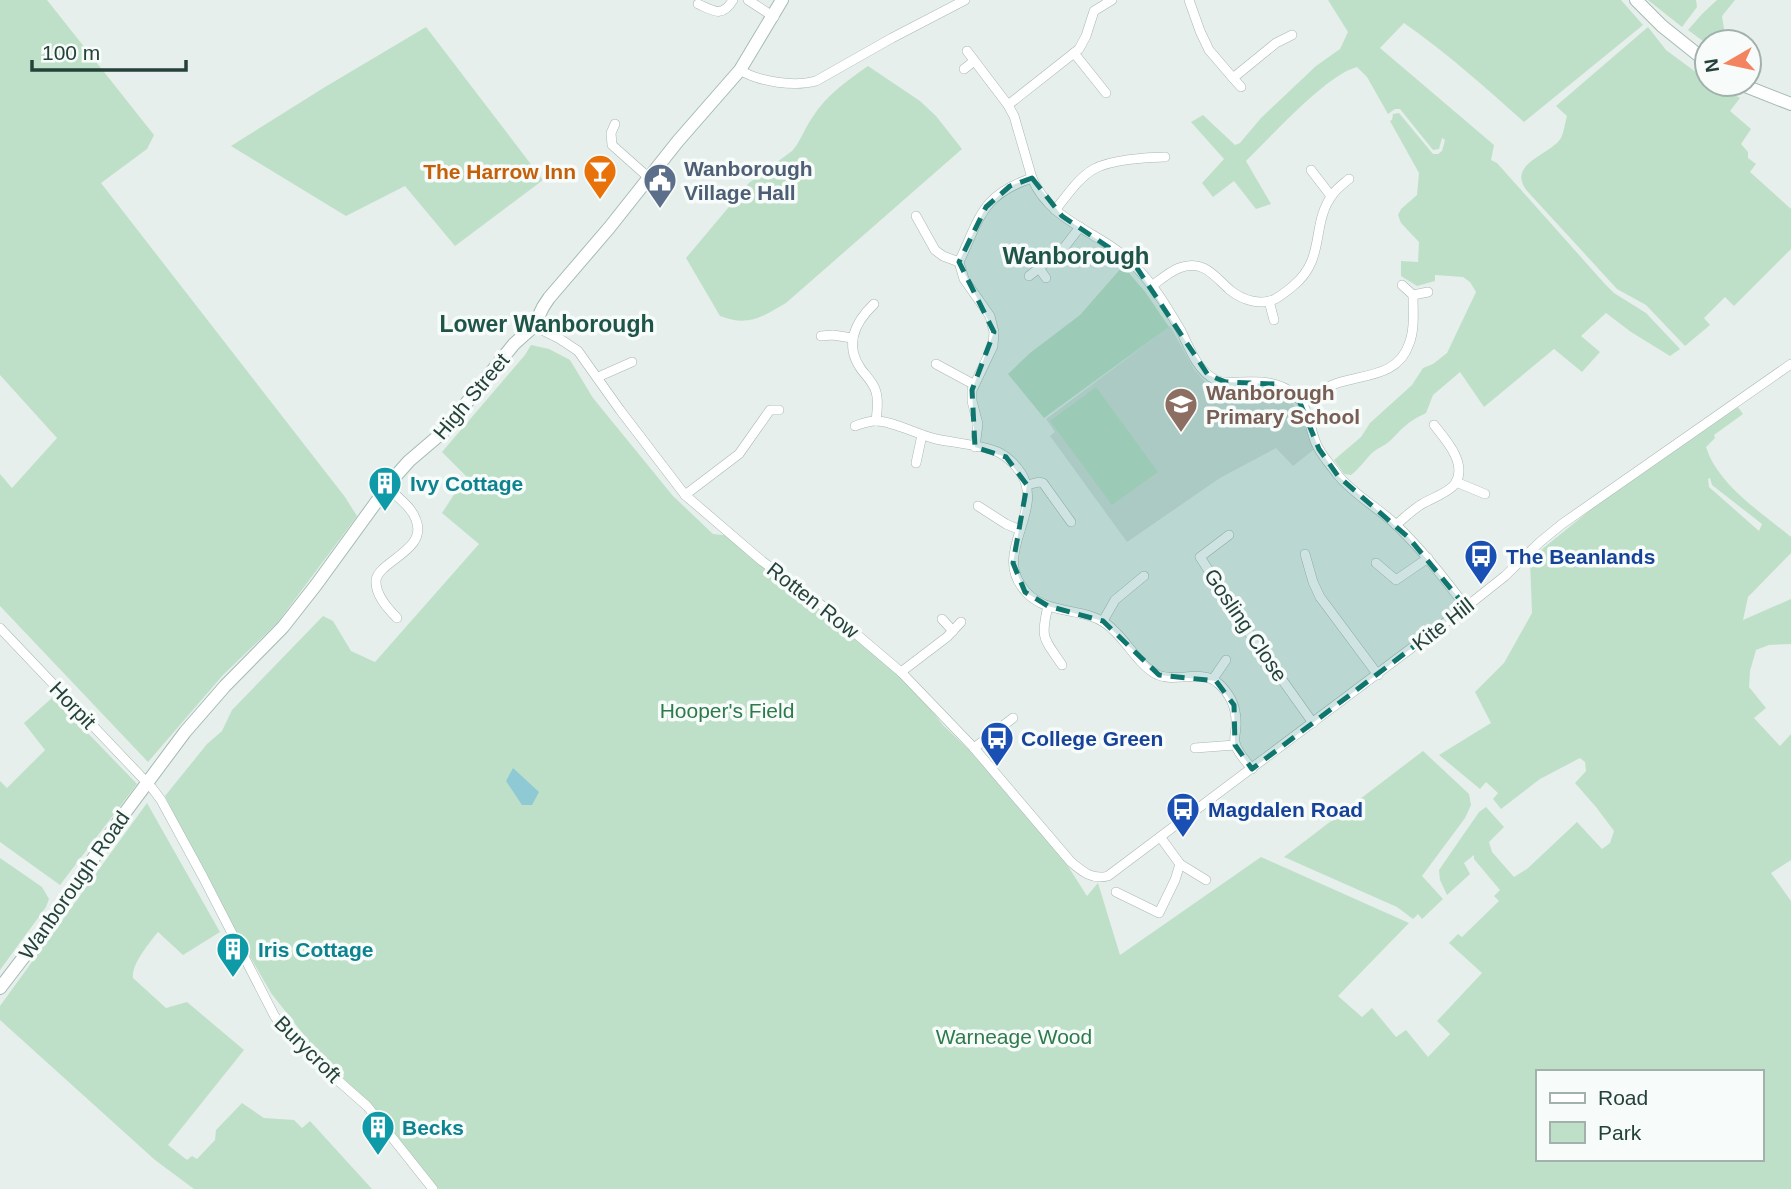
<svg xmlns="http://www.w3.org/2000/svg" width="1791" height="1189" font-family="Helvetica,sans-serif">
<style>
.built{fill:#d4dfda}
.green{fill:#bfe0c8;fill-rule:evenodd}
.water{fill:#8ec9d4}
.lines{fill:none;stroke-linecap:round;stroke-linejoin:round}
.street-casing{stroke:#a8b8b2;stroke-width:10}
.secondary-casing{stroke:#a4bbb3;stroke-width:14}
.street{stroke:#fff;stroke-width:9}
.secondary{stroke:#fff;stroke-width:12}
.marked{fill:#0f766e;fill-opacity:0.2;stroke:#0f766e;stroke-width:5;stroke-dasharray:14 9;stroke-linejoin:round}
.labels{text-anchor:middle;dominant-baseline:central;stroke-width:7;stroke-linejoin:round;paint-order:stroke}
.service-label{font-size:21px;font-weight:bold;fill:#4e5e75;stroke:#f7fbf9;text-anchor:start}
.food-label{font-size:21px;font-weight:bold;fill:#c56008;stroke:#f7fbf9;text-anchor:end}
.education-label{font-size:21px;font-weight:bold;fill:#785e54;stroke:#f7fbf9;text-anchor:start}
.street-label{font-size:21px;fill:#24423a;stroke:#f7fbf9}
.culture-label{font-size:21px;font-weight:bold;fill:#0d838f;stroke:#f7fbf9;text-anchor:start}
.transit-label{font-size:21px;font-weight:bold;fill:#164399;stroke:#f7fbf9;text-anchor:start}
.park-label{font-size:21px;fill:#2d7a4b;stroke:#f7fbf9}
.neighbourhood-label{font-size:23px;font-weight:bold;fill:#1f5548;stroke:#f7fbf9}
.quarter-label{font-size:24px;font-weight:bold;fill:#1f5548;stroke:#f7fbf9}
</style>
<rect width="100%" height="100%" fill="#e6efeb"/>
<polygon class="built" points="1170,326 1194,369 1213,391 1277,392 1291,400 1316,448 1293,466 1276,448 1220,478 1127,542 1050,436 1055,432 1046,419"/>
<g class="green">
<polygon points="0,0 47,0 154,135 147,149 101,183 345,497 357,516 278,622 223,675 148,762 0,606 0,474 12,488 57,438 0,375"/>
<path d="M1328 0H1621L1643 25 1524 122C1485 87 1447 53 1404 23L1380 48 1494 145 1491 160 1497 163 1604 283 1614 293 1646 313 1680 349 1670 356 1631 332 1606 313 1581 336 1600 352 1582 372 1554 349 1484 407 1460 372 1433 395 1426 413C1407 422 1404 427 1390 441 1384 446 1376 449 1371 454 1364 461 1359 469 1351 475L1344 474 1334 460 1361 437 1370 423 1412 385 1423 368 1433 364 1447 353 1476 292 1470 282 1463 277 1435 275V281L1417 286 1401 276V261L1418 262 1419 242 1401 223 1398 215 1401 209 1417 195 1419 173 1390 121 1392 120 1393 114 1399 113 1433 154H1438L1442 151 1445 140 1442 138 1439 149 1433 150 1400 109H1395L1388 114 1367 77 1357 67C1326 75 1271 137 1246 161L1271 204 1256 209 1234 181 1213 197 1202 183 1224 159 1191 122 1203 115 1235 145 1240 143 1261 118 1316 66 1340 49 1348 32Z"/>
<polygon points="1648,0 1696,0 1697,7 1682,27"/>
<polygon points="1717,0 1735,0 1722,16 1726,42 1707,42 1707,44 1688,30 1702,14"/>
<polygon points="426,27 543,180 455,246 405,186 346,216 231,146 325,87"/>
<path d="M1648 27 1666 50 1693 70 1707 78V84H1716L1740 98 1730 111 1751 129 1741 144 1748 152V158L1756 164 1750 172 1791 209V249L1734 306 1725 297 1704 318 1710 325 1685 346 1646 305 1617 289 1528 192C1504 164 1551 155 1561 138 1564 132 1565 123 1567 116L1556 106Z"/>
<path d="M868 66 920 101 936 116 962 149 786 303C762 317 748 327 720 316L686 258 749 183 792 151C801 141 804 129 812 118 826 95 847 81 868 66Z"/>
<polygon points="1123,266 1146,293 1169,327 1044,418 1008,374 1030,353 1080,315"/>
<path d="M531 345 549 349 570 360 593 398 673 496 713 534 732 536 901 672 943 725 969 750 1057 849 1087 896 1098 883 1120 955 1261 857 1409 923 1338 996 1362 1017 1372 1008 1396 1037 1406 1030 1428 1057 1450 1034 1437 1021 1482 973 1449 943 1458 934 1462 937 1499 901 1494 896 1500 890 1474 859V855L1464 863 1470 874 1447 895 1440 880 1439 870 1479 812 1486 807 1504 827 1489 842 1492 852 1514 877 1527 869 1577 822 1602 849 1610 843 1614 831 1596 807 1575 783 1586 771 1585 762 1580 758 1540 779 1501 809 1493 799 1498 793 1486 782 1480 789 1439 755 1491 723 1475 692 1504 663 1532 613 1530 559 1605 498 1737 406 1743 414 1714 435 1715 438 1706 447C1718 485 1762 513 1791 537V553L1748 597 1743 620 1791 599V644L1769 645 1756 650 1750 671 1749 687 1766 708 1754 718 1780 746 1791 734V860L1771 873 1791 901V1189H439L364 1098 310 1047 307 1039 271 993 203 874 165 796 207 744 222 731 232 710 323 616 333 621 351 651 375 662 479 544 442 513 466 476 442 452 525 355ZM1710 478 1712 485 1762 524 1759 531 1709 487 1708 479ZM1537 1072H1761V1159H1537Z"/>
<polygon points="1096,387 1158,472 1112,505 1050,421"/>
<polygon points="53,697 137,784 60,885 0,842 0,781 7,788 45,750 24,723"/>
<polygon points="1423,751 1469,794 1471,805 1465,818 1422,876 1443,899 1422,919 1418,914 1413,919 1397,907 1284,857"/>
<path d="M147 803 220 932 183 955 158 932C149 943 131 965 133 978L166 1008 187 1002 244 1050 168 1145 187 1160 192 1156 197 1159 215 1140 216 1130 242 1103 264 1118 294 1120 302 1128 310 1121 372 1189H194L155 1160 0 1020V1006Z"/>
<polygon points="0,858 42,887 49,899 46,907 0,970"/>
</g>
<polygon class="water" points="513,768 539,792 532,805 522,805 506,781"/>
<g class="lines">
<defs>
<g id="street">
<polyline points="748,0 774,17"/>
<polyline points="1189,0 1200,31 1209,50 1233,78 1276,43 1292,35"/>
<path d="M698 4C714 11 722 18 733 0"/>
<path d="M967 51 1008 105 1014 116 1032 178C1051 224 1103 232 1135 266 1154 285 1168 309 1181 331 1189 347 1197 370 1214 379 1221 383 1231 383 1240 382 1260 381 1279 381 1295 395 1309 407 1309 427 1316 443 1320 454 1330 464 1337 474 1352 493 1375 506 1393 522 1421 548 1443 577 1466 607"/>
<polyline points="1074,53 1106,93"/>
<polyline points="964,69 974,61"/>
<path d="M740 70C759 82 795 87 816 81L892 38 965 0"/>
<polyline points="1233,78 1241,87"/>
<polyline points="1008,105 1079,49 1086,36 1094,11 1112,0"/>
<polyline points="615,124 611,133 612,145 648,177"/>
<polyline points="1311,170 1331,196"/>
<path d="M1055 210C1067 196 1078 178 1094 169 1110 160 1146 157 1165 157"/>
<polyline points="916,216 935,250 943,256 959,262 964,279 990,316 994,332 993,346 972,390 972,401 978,424 975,447"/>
<path d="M959 262C980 218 981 195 1032 178"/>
<polyline points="1039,268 1046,278"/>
<polyline points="1029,276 1063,249 1080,227"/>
<path d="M1152 286C1160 280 1169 272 1179 268 1204 259 1214 276 1230 290 1242 300 1261 306 1275 299 1282 295 1287 291 1293 286 1327 258 1310 224 1333 194 1337 188 1343 184 1349 179"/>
<polyline points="1413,295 1428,292"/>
<polyline points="1269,301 1274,320"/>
<path d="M874 304C855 322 844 345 861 369 866 376 874 383 876 392 879 401 877 411 876 421"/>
<path d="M534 326 560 339 578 351 620 410 685 495 762 561 828 610 901 672 974 748 1071 862C1083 872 1092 880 1108 876L1466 607 1505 576 1540 542 1562 524 1791 364"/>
<polyline points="821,336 833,335 852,338"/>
<polyline points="936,364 973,384"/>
<polyline points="598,377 632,362"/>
<path d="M1302 404C1312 396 1323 388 1335 384 1363 374 1398 377 1409 344 1415 329 1413 311 1413 295L1402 285"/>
<path d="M855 426C861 424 868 421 875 421 891 420 918 435 936 439 954 443 982 445 998 452 1008 457 1015 464 1021 473 1046 513 989 554 1027 593 1048 615 1081 607 1105 623 1125 636 1137 665 1158 675 1177 683 1202 668 1219 684 1231 695 1237 709 1236 726 1236 731 1234 737 1235 742 1236 751 1246 761 1252 769"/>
<polyline points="916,463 922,435"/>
<polyline points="1456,482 1485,494"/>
<polyline points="1027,485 1039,482 1043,483 1071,522"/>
<path d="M387 487C396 496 412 507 416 520 428 550 379 561 376 580 375 595 388 609 397 618"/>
<polyline points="685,495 739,454 770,410 779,410"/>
<polyline points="978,506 1006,524 1020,530"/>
<path d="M1396 525C1404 518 1412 510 1422 504 1432 498 1448 493 1455 484 1468 464 1446 440 1434 425"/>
<polyline points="1229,535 1200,557 1251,636 1313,723"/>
<polyline points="1305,554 1313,582 1320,597 1378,675"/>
<polyline points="1376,563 1396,580 1428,558"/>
<path d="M1048 606C1040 640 1044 638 1062 665"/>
<polyline points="942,619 953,631"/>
<polyline points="1103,621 1115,600 1144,576"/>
<polyline points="0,628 152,788 161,800 203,877 274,1015 284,1030 301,1048 367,1106 433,1189"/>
<polyline points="901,672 947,637 961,622"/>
<polyline points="1213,679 1226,660"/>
<polyline points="974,748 1013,718"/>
<polyline points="1195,748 1235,745"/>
<polyline points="1180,864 1206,880"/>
<polyline points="1116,892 1159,913 1175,880 1180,864 1161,838"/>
</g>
<g id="secondary">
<polyline points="1636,0 1662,26 1707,62"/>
<polyline points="1740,84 1791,104"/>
<polyline points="0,988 43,932 121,818 185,732 225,686 283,627 316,585 393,479 409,461 443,432 514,344 534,326 543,307 549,298 609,228 678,141 740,70 782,0"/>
</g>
</defs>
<use href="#street" class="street-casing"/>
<use href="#secondary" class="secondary-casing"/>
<use href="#street" class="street"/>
<use href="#secondary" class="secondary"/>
</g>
<path class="marked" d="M1032 178 1062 216 1135 265 1208 375 1226 382 1275 384 1298 398 1319 449 1338 476 1409 538 1466 607 1252 769 1235 745 1234 705 1216 681 1159 675 1103 621 1048 606 1025 592 1013 563 1027 485 1006 457 975 447 972 390 994 332 959 262 986 207 1010 186Z"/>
<defs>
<symbol id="bar-pin" viewBox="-11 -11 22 30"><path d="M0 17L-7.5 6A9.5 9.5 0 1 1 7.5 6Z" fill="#e8710a" stroke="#f7fbf9"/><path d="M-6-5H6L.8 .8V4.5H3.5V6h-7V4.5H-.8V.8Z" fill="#fff"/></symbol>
<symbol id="civic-pin" viewBox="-11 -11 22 30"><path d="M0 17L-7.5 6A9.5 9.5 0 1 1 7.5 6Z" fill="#5c6f8a" stroke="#f7fbf9"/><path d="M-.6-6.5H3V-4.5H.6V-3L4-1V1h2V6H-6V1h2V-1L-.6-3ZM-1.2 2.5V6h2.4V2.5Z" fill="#fff"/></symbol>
<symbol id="school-pin" viewBox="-11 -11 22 30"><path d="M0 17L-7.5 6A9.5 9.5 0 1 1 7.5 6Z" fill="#8d6e63" stroke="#f7fbf9"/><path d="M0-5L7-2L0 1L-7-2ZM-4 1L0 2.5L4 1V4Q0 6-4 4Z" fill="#fff"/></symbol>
<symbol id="building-pin" viewBox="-11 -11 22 30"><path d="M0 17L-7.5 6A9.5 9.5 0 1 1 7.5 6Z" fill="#0f9aa8" stroke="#f7fbf9"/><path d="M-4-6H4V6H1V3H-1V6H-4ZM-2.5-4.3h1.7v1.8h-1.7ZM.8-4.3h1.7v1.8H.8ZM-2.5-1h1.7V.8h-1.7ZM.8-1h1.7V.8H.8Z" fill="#fff"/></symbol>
<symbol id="bus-pin" viewBox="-11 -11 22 30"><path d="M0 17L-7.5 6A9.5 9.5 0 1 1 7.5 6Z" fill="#1a4fb4" stroke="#f7fbf9"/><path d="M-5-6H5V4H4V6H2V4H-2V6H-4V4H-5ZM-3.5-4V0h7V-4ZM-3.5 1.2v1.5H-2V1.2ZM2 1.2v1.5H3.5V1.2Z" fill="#fff"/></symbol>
</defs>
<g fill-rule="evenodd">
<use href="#bar-pin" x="581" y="152" width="38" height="52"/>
<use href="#civic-pin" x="641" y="161" width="38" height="52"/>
<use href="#school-pin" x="1162" y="385" width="38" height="52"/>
<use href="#building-pin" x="366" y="464" width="38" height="52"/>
<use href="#bus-pin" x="1462" y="537" width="38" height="52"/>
<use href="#bus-pin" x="978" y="719" width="38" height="52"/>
<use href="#bus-pin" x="1164" y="790" width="38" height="52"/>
<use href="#building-pin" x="214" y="930" width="38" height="52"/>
<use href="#building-pin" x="359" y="1108" width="38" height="52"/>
</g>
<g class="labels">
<g class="service-label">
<text x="684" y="168">Wanborough<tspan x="684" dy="24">Village Hall</tspan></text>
</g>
<g class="food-label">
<text x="576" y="171">The Harrow Inn</text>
</g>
<g class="education-label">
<text x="1206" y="392">Wanborough<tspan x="1206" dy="24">Primary School</tspan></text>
</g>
<g class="street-label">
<text transform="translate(471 396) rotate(-50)">High Street</text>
<text transform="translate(813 600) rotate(38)">Rotten Row</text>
<text transform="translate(1443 624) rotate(-38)">Kite Hill</text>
<text transform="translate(1246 625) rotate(56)">Gosling Close</text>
<text transform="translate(73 705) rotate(46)">Horpit</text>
<text transform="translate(74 885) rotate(-55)">Wanborough Road</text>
<text transform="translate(308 1049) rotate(45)">Burycroft</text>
</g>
<g class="culture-label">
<text x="410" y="483">Ivy Cottage</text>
<text x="258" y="949">Iris Cottage</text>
<text x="402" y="1127">Becks</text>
</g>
<g class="transit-label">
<text x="1506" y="556">The Beanlands</text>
<text x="1021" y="738">College Green</text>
<text x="1208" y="809">Magdalen Road</text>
</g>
<g class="park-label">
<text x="727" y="710">Hooper's Field</text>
<text x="1014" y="1036">Warneage Wood</text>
</g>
<g class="neighbourhood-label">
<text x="547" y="324">Lower Wanborough</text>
</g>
<g class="quarter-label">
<text x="1076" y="255">Wanborough</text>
</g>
</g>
<rect x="1536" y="1070" width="228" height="91" fill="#f7fbf9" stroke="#a3b1ad" stroke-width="2"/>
<rect x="1550" y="1093" width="35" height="10" fill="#ffffff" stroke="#a3b1ad" stroke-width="2"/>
<text x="1598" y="1105" font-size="21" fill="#24423a">Road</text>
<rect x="1550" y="1122" width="35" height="21" fill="#bfe0c8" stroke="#a3b1ad" stroke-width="2"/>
<text x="1598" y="1140" font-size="21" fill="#24423a">Park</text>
<g transform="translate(1728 63) rotate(261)"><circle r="33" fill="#f7fbf9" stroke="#a3b1ad" stroke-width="2"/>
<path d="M0-5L12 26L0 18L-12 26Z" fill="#f4845f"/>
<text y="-10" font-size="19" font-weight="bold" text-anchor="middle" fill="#24423a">N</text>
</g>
<path d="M32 60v10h154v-10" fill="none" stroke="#24423a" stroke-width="3.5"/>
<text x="42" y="60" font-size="21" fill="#24423a" stroke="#f7fbf9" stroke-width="5" paint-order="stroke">100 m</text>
</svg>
